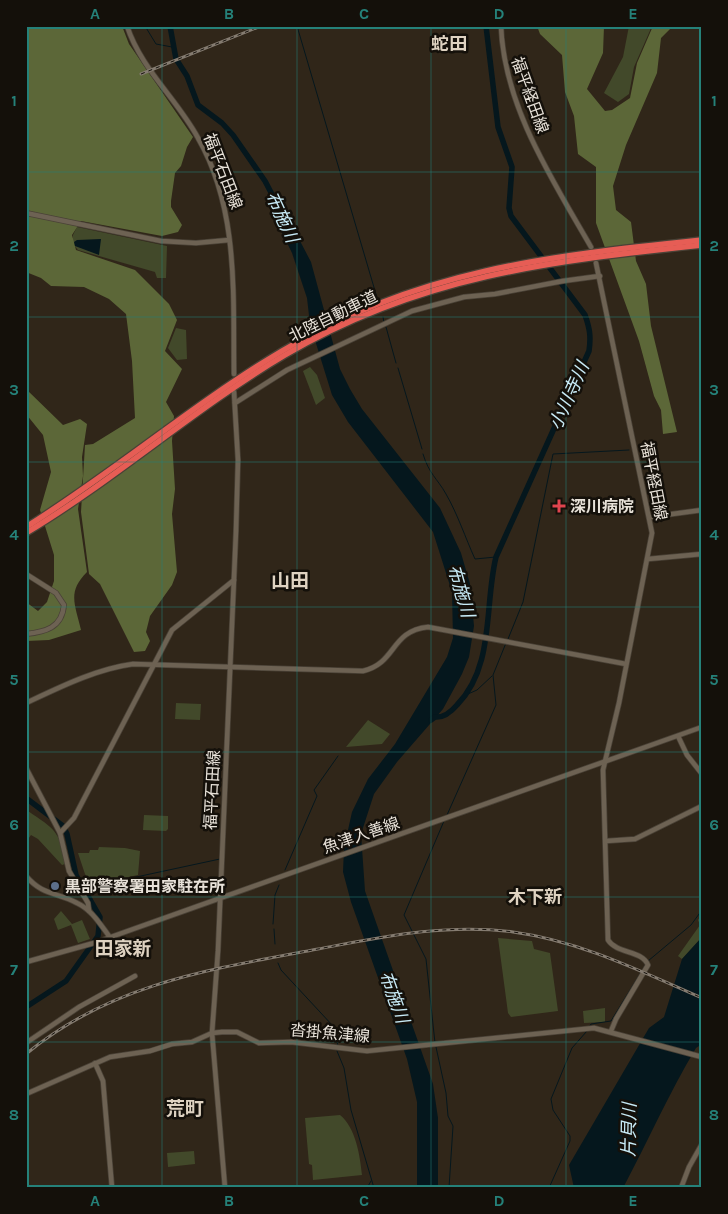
<svg xmlns="http://www.w3.org/2000/svg" width="728" height="1214" font-family="Karla,'Noto Sans JP',sans-serif">
<style>
.green{fill:#42492a}
.forest{fill:#5c6738}
.water{fill:#05171d}
.lines{fill:none;stroke-linecap:round;stroke-linejoin:round}
.stream{stroke:#05171d;stroke-width:1}
.river{stroke:#05171d;stroke-width:5.5}
.secondary-casing{stroke:#4a4237;stroke-width:6}
.highway-casing{stroke:#4a4237;stroke-width:8}
.secondary{stroke:#6d6253;stroke-width:4.5}
.highway{stroke:#e65d55;stroke-width:5.5}
.rail-casing{stroke:#847b70;stroke-width:3}
.rail{stroke:#14100a;stroke-width:1;stroke-dasharray:4;stroke-linecap:butt}
.grid{fill:none;stroke:#258179;stroke-width:1;stroke-opacity:0.55}
.health-dot{fill:#e0444e;stroke:#14100a;stroke-width:2}
.service-dot{fill:#5c6f8a;stroke:#14100a;stroke-width:2}
.labels{text-anchor:middle;dominant-baseline:central;stroke-width:5;stroke-linejoin:round;paint-order:stroke}
.street-label{font-size:16px;fill:#e8e2d9;stroke:#14100a}
.poi-label{font-size:16px;font-weight:bold;fill:#e8e2d9;stroke:#14100a;text-anchor:start}
.neighbourhood-label{font-size:18px;font-weight:bold;fill:#ded2c1;stroke:#14100a}
.water-label{font-size:18px;font-style:italic;fill:#c8ebf7;stroke:#14100a}
.quarter-label{font-size:19px;font-weight:bold;fill:#ded2c1;stroke:#14100a}
.neatline{fill:none;stroke:#258179;stroke-width:2}
.grid-label{font-size:16px;text-anchor:middle;font-weight:bold;fill:#258179}
</style>
<rect width="100%" height="100%" fill="#302619"/>
<g class="green">
<polygon points="629,26 652,26 634,67 629,94 618,102 604,93 623,57"/>
<polygon points="77,227 167,246 166,278 157,278 155,272 78,250 73,244 73,235"/>
<polygon points="176,328 186,330 187,359 177,360 168,348"/>
<polygon points="310,367 317,375 325,398 316,405 303,371"/>
<polygon points="176,703 201,704 200,720 175,719"/>
<polygon points="368,720 390,734 382,744 346,747"/>
<path d="M28 811C54 829 60 830 65 864L62 865 38 839 31 835 26 842Z"/>
<polygon points="144,815 168,816 168,829 166,831 143,830"/>
<polygon points="99,847 125,848 140,851 138,875 91,885 85,874 78,853 89,853 90,850 98,850"/>
<polygon points="61,911 72,924 82,920 90,939 78,943 71,925 58,930 54,919"/>
<polygon points="702,914 702,937 682,959 678,956 700,925 698,920"/>
<polygon points="498,938 532,941 534,949 550,953 558,1011 511,1017 508,1013"/>
<polygon points="605,1008 605,1022 584,1023 583,1011"/>
<path d="M340 1115C356 1128 360 1156 362 1175L313 1180 312 1165 309 1164 305 1118Z"/>
<polygon points="194,1151 195,1164 168,1167 167,1153"/>
</g>
<g class="forest">
<polygon points="26,26 122,26 129,44 193,137 187,147 181,166 175,173 171,201 171,207 182,225 178,232 162,236 81,221 72,235 76,250 135,270 169,304 177,320 165,351 182,369 166,402 174,416 172,441 175,489 172,514 177,572 172,585 150,616 146,632 150,641 145,651 134,652 100,584 89,574 81,512 85,445 93,444 135,418 132,361 126,314 109,299 84,287 51,286 41,278 26,272"/>
<polygon points="537,26 604,26 603,53 587,89 605,111 612,110 630,98 637,63 653,26 673,26 661,38 657,73 626,145 613,186 616,210 631,222 636,261 646,284 651,326 677,432 663,434 661,410 654,396 639,341 596,223 596,167 578,154 574,116 565,92 562,55 540,34"/>
<path d="M26 389 63 425 80 419 87 424 82 457 83 476 78 509 87 572C67 592 75 604 81 630L49 640 26 641V602L38 611 47 602 54 581V555L40 510 51 472 43 435 26 414Z"/>
</g>
<g class="water">
<polygon points="277,197 311,262 340,369 350,389 362,409 440,508 461,553 470,584 474,626 469,657 462,674 443,709 397,762 374,794 361,834 365,891 433,1084 438,1118 438,1188 417,1188 417,1102 407,1059 351,902 343,872 344,848 352,812 368,779 395,744 447,657 453,638 452,592 433,532 348,422 332,395 310,324 307,298 292,253 269,206"/>
<polygon points="101,239 99,255 75,246 74,242 77,240"/>
<path d="M702 937V1044L696 1048C669 1093 648 1141 623 1188H574L569 1165 649 1028 664 1017 682 959Z"/>
</g>
<g class="lines">
<g class="stream">
<polyline points="145,26 156,44 172,47"/>
<polyline points="297,26 378,301"/>
<polyline points="383,317 384,322"/>
<polyline points="386,327 396,363"/>
<polyline points="398,368 422,449"/>
<path d="M423 454C429 474 437 478 446 494 458 515 465 537 475 559L496 557"/>
<polyline points="508,639 523,602 553,454 629,450"/>
<polyline points="468,694 477,690 492,676"/>
<polyline points="447,815 496,705 493,675 506,643"/>
<polyline points="285,870 317,796 314,790 338,756"/>
<polyline points="85,888 220,859"/>
<polyline points="273,924 275,895 279,885"/>
<polyline points="274,929 275,944"/>
<polyline points="648,961 691,925 702,910"/>
<polyline points="278,963 281,970 333,1026 338,1046"/>
<polyline points="589,1027 591,1024 611,1021 646,964"/>
<polyline points="435,1043 426,959 404,915 444,821"/>
<polyline points="436,1047 446,1093 448,1116 453,1126 449,1188"/>
<polyline points="337,1051 344,1068 351,1110 374,1188"/>
<polyline points="367,1188 371,1181"/>
<polyline points="549,1188 570,1141 570,1136 553,1110 551,1099 572,1048 587,1031"/>
</g>
<g class="river">
<polyline points="170,26 176,59 187,76 198,105 222,123 233,135 265,181 278,206"/>
<path d="M431 720 435 717C444 718 451 712 457 705 495 666 484 606 496 557L589 351C591 337 590 329 585 315L511 216 509 208 512 167 498 127 486 26"/>
<polyline points="26,798 63,826 67,834 76,875 100,917 98,936 66,981 26,1007"/>
</g>
<defs>
<g id="secondary">
<path d="M127 26C141 69 177 99 198 138 239 209 233 295 234 374"/>
<path d="M501 26C504 106 552 179 591 247"/>
<polyline points="26,213 161,241 196,243 229,240"/>
<path d="M596 263 652 533 619 703 603 770 608 940C617 954 642 950 648 965L616 1019 611 1031"/>
<polyline points="235,403 287,370 412,311 464,297 495,294 563,281 600,276"/>
<polyline points="650,517 702,510"/>
<polyline points="648,559 702,554"/>
<path d="M26 574 56 593 64 605C62 628 45 632 26 634"/>
<path d="M26 703C60 687 96 669 133 664L363 671C397 663 390 631 428 627L626 664"/>
<polyline points="678,736 687,755 702,774"/>
<polyline points="26,768 60,833 69,871 88,903 89,911"/>
<polyline points="60,833 74,818 172,630 234,580"/>
<polyline points="606,841 635,839 702,806"/>
<path d="M26 876C43 896 57 892 77 903 92 910 100 924 109 936"/>
<polyline points="26,962 94,943 702,727"/>
<polyline points="26,1043 79,1007 135,976"/>
<polyline points="95,1063 103,1081 112,1188"/>
<polyline points="26,1094 110,1057 150,1051 172,1044 192,1042 212,1033 222,1032 237,1032 259,1043 291,1042 367,1051 594,1028 702,1057"/>
<polyline points="225,1188 212,1033 218,951 236,531 238,460 234,392"/>
<polyline points="681,1188 689,1167 702,1144"/>
</g>
<g id="highway">
<path d="M26 527C114 472 193 404 282 351 418 270 548 256 702 240"/>
<path d="M26 533C116 479 195 408 285 355 419 276 551 261 702 245"/>
</g>
</defs>
<use href="#secondary" class="secondary-casing"/>
<use href="#highway" class="highway-casing"/>
<use href="#secondary" class="secondary"/>
<use href="#highway" class="highway"/>
<defs>
<g id="rail">
<polyline points="141,74 261,26"/>
<path d="M26 1054C112 983 212 969 318 949 382 937 447 923 513 932 580 941 640 971 702 998"/>
</g>
</defs>
<use href="#rail" class="rail-casing"/>
<use href="#rail" class="rail"/>
</g>
<path class="grid" d="M162 26V1188M297 26V1188M431 26V1188M566 26V1188M26 172H702M26 317H702M26 462H702M26 607H702M26 752H702M26 897H702M26 1042H702"/>
<path class="health-dot" d="M556.5 498.5h5v5h5v5h-5v5h-5v-5h-5v-5h5z"/>
<circle class="service-dot" cx="55" cy="886" r="5"/>
<g class="labels">
<g class="street-label">
<text transform="translate(530 95) rotate(70)">福平経田線</text>
<text transform="translate(223 171) rotate(69)">福平石田線</text>
<text transform="translate(333 316) rotate(-26)">北陸自動車道</text>
<text transform="translate(654 481) rotate(79)">福平経田線</text>
<text transform="translate(212 790) rotate(-87)">福平石田線</text>
<text transform="translate(361 835) rotate(-19)">魚津入善線</text>
<text transform="translate(330 1033) rotate(5)">沓掛魚津線</text>
</g>
<g class="poi-label">
<text x="570" y="506">深川病院</text>
<text x="65" y="886">黒部警察署田家駐在所</text>
</g>
<g class="neighbourhood-label">
<text x="449" y="44">蛇田</text>
<text x="535" y="897">木下新</text>
</g>
<g class="water-label">
<text transform="translate(282 217) rotate(65)">布施川</text>
<text transform="translate(569 396) rotate(-66)">小川寺川</text>
<text transform="translate(461 591) rotate(74)">布施川</text>
<text transform="translate(394 997) rotate(70)">布施川</text>
<text transform="translate(629 1130) rotate(-89)">片貝川</text>
</g>
<g class="quarter-label">
<text x="290" y="581">山田</text>
<text x="123" y="949">田家新</text>
<text x="185" y="1109">荒町</text>
</g>
</g>
<rect width="728" height="1214" fill="none" stroke="#14100a" stroke-width="55"/>
<rect x="28" y="28" width="672" height="1158" class="neatline"/>
<g class="grid-label">
<text x="95" y="19">A</text>
<text x="229" y="19">B</text>
<text x="364" y="19">C</text>
<text x="499" y="19">D</text>
<text x="633" y="19">E</text>
<text x="14" y="106">1</text>
<text x="714" y="106">1</text>
<text x="14" y="251">2</text>
<text x="714" y="251">2</text>
<text x="14" y="395">3</text>
<text x="714" y="395">3</text>
<text x="14" y="540">4</text>
<text x="714" y="540">4</text>
<text x="14" y="685">5</text>
<text x="714" y="685">5</text>
<text x="14" y="830">6</text>
<text x="714" y="830">6</text>
<text x="14" y="975">7</text>
<text x="714" y="975">7</text>
<text x="14" y="1120">8</text>
<text x="714" y="1120">8</text>
<text x="95" y="1206">A</text>
<text x="229" y="1206">B</text>
<text x="364" y="1206">C</text>
<text x="499" y="1206">D</text>
<text x="633" y="1206">E</text>
</g>
</svg>
